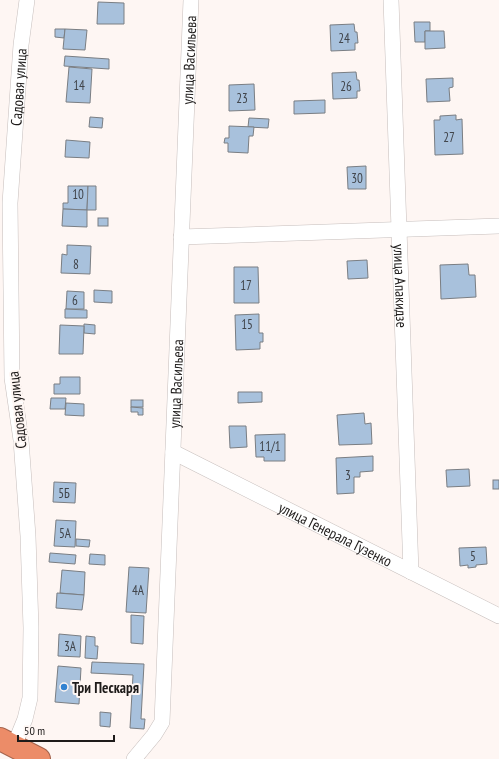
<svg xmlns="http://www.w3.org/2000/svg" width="499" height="759" font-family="'PT Sans Narrow',sans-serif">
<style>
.building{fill:#a8c1dc;stroke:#7a7e83}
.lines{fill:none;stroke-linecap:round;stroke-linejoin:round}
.street-casing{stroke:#c6bebc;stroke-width:16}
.highway-casing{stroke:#a4644d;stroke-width:24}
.street{stroke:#fff;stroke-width:15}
.highway{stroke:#ec8c68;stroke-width:22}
.poi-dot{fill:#3182d1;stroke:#fef6f3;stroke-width:1.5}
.labels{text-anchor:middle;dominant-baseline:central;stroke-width:4;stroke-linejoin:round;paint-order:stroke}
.number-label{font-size:13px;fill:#40444a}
.street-label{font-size:15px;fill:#1e1b1a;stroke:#fef6f3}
.poi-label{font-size:15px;font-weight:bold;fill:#1e1b1a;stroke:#fef6f3;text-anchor:start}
</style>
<rect width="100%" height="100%" fill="#fef6f3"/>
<g class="building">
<polygon points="98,2 124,3 124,24 97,24"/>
<polygon points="414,22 430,22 430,31 425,31 425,42 415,42"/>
<polygon points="354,24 355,32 357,32 358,43 355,43 355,50 331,51 330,25"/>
<polygon points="55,29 65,29 64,38 55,37"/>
<polygon points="65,29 87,30 85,50 63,49"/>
<polygon points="425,31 444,31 445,48 425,49"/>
<polygon points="65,56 109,59 109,69 64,66"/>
<polygon points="69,67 92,69 90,103 66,102"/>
<polygon points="356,72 357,80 359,80 360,91 357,91 357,98 333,99 332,73"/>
<polygon points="453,78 453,87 449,88 450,101 427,102 426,79"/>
<polygon points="254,84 255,110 229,111 229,85"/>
<polygon points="325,100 325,113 294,114 294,101"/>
<polygon points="456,115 456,120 462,119 463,154 435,155 434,120 440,120 440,116"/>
<polygon points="90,117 103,118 102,128 89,127"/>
<polygon points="249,118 269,119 268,128 248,127"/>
<polygon points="229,126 254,127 253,136 249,136 248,153 228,152 228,143 224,143 225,138 229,138"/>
<polygon points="66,140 90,142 89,158 65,157"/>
<polygon points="366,166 366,189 348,189 347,167"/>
<polygon points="68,186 88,186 87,210 63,209 63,203 68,203"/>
<polygon points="88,186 96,186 96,210 87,210"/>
<polygon points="63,209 87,210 87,227 62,226"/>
<rect x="98" y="218" width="10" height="8"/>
<polygon points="67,245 91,246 90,274 61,273 62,254 67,255"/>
<polygon points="367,260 368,278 348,279 347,261"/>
<polygon points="468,264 469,275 475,275 476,297 441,299 440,265"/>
<polygon points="234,267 258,267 259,303 234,303"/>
<polygon points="94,290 112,291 112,303 94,302"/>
<polygon points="67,291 84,292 84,309 66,309"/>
<polygon points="65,309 87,310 87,318 65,318"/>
<polygon points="259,314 259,333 263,333 263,342 260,342 260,349 236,350 235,315"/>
<polygon points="84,324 95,325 95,334 84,333"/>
<polygon points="60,325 84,326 83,354 59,354"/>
<polygon points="60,377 80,377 80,394 54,394 54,384 60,384"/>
<polygon points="238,392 262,392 262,402 238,403"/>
<polygon points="51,398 66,398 65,409 50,409"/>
<rect x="131" y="400" width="12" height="7"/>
<polygon points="66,403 84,404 84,416 65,415"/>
<polygon points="131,407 143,408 143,415 138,415 138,412 131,412"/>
<polygon points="364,413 365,424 371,423 372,444 339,445 337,415"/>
<polygon points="229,426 246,426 247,447 230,448"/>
<polygon points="285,434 285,461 264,461 264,457 256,457 255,435"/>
<polygon points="373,456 373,471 360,472 360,477 354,477 354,493 337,494 336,458"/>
<polygon points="469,469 470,486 447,487 446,470"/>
<rect x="493" y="480" width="6" height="9"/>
<polygon points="54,482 76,483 75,503 53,502"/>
<polygon points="56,520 76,521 75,547 54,546"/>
<polygon points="76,539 90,540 89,547 76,546"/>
<polygon points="486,547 487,564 476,565 476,567 468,568 468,565 460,566 459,548"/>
<polygon points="50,553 76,555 75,564 49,562"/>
<polygon points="90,554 105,555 105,565 89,564"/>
<polygon points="129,567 149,568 146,613 126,612"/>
<polygon points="62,570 85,572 84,595 60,593"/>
<polygon points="57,593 84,595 82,610 56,608"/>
<polygon points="131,615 144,616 143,644 131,643"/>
<polygon points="59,634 81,636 80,657 58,656"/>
<polygon points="86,636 95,637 95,646 98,646 97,659 85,658"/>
<polygon points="92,662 144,664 141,719 145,719 144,729 130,728 133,675 91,673"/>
<polygon points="58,666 81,668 79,704 55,702"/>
<polygon points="100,712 111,713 110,727 100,726"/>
</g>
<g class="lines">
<defs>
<g id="street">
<path id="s1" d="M391 0 411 572"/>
<polyline points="181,237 499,226"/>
<path id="s2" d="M173 452 499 616"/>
<path id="s3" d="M14 746 25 719 30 698 31 628 28 536 21 440 12 378 10 203 21 45 27 0"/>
<path id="s4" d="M134 759 154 735 162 722 191 0"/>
</g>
<polyline id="highway" points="0,739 39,759"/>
</defs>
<use href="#street" class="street-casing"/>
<use href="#highway" class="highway-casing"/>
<use href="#street" class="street"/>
<use href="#highway" class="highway"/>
</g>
<circle class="poi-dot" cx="64" cy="687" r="4"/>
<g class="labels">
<g class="number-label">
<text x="344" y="38">24</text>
<text x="79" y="85">14</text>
<text x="346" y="86">26</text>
<text x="242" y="98">23</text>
<text x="449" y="137">27</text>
<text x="357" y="178">30</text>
<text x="78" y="194">10</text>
<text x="76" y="264">8</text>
<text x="246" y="285">17</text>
<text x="75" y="300">6</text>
<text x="247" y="324">15</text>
<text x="270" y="446">11/1</text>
<text x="348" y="475">3</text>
<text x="64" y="493">5Б</text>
<text x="65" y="533">5А</text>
<text x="473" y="556">5</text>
<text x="138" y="590">4А</text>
<text x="70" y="646">3А</text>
</g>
<g class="street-label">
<text stroke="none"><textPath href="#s4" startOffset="709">улица Васильева</textPath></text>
<text stroke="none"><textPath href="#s3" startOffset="663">Садовая улица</textPath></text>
<text stroke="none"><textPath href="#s1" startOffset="286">улица Апакидзе</textPath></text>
<text stroke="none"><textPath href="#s4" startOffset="385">улица Васильева</textPath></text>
<text transform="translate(17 410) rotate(-96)">Садовая улица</text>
<text stroke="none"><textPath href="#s2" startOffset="182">улица Генерала Гузенко</textPath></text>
</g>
<g class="poi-label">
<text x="72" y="687">Три Пескаря</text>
</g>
</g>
<path d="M18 735v6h96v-6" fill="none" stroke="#1e1b1a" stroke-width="2"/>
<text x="24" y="735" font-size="12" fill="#1e1b1a" stroke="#fef6f3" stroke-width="3" paint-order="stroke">50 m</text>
</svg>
